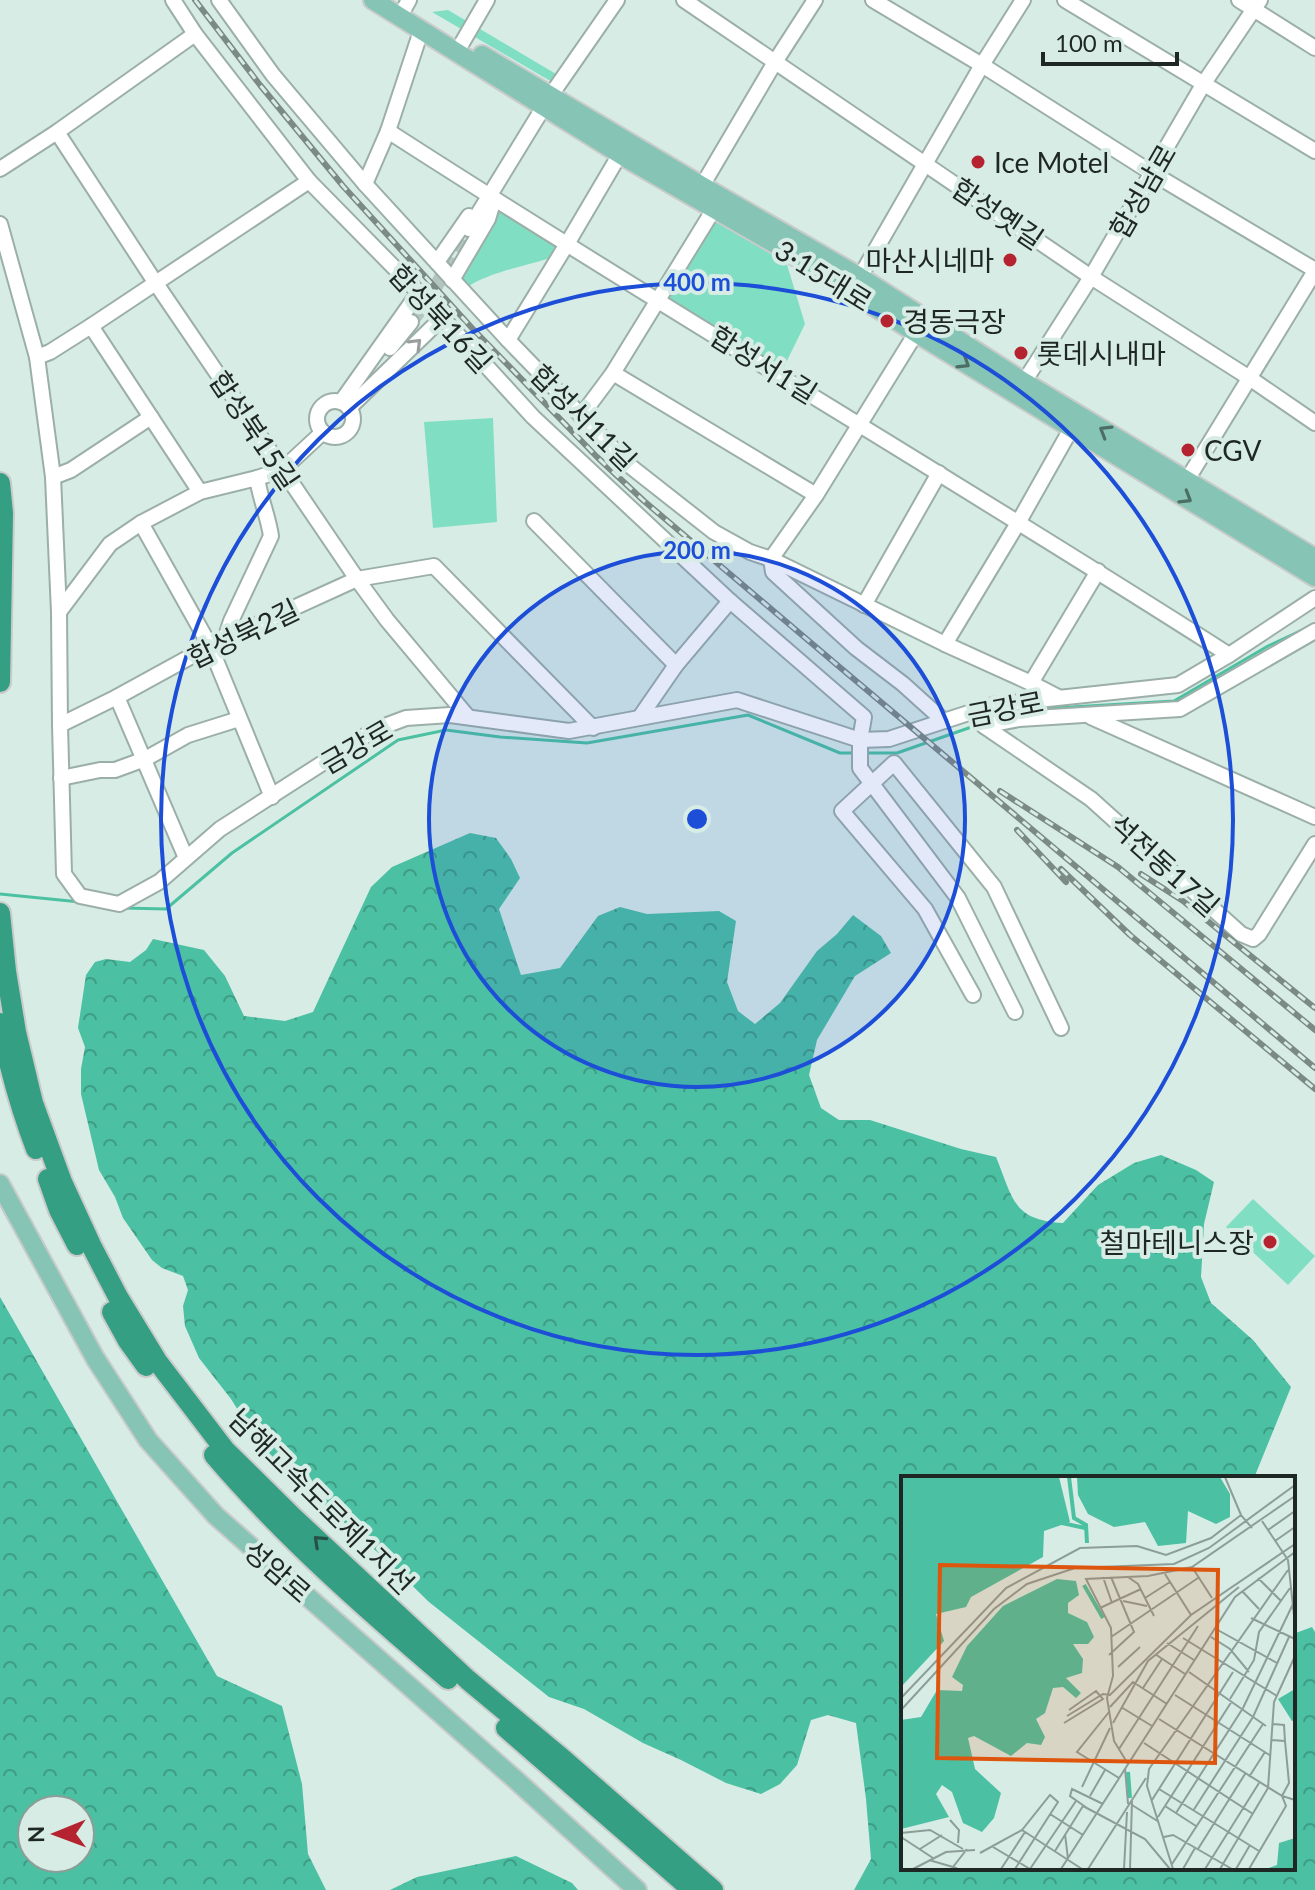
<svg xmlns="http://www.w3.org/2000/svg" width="1315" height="1890" font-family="Lato,'Noto Sans KR',sans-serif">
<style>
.green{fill:#80dfc3}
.forest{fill:url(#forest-crowns);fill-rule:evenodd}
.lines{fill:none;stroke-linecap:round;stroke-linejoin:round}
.stream{stroke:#4cc1a2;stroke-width:3}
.minor-tunnel{stroke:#b2c5be;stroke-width:14;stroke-dasharray:14 7;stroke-linecap:butt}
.minor-casing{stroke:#9bafa8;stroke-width:18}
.major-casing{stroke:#c9cbca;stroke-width:22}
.highway-casing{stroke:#c9cbca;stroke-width:24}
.minor{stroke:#fff;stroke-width:14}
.major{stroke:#86c5b5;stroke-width:18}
.highway{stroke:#359f84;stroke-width:20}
.rail-casing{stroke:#7c8a85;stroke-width:6}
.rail{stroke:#d7ece5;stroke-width:3;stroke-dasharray:9;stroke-linecap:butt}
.oneway{stroke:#9a9e9c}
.oneway2{stroke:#4d6e65}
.oneway3{stroke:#275146}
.ring{fill:none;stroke:#1d4ed8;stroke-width:4}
.poi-dot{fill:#b4232f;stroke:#d7ece5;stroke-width:3}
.labels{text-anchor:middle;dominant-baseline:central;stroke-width:8;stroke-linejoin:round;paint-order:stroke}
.poi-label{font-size:28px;fill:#1f2724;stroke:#d7ece5;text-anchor:start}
.street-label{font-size:28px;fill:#1f2724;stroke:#d7ece5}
.inset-river{fill:none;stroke:#4cc1a2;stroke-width:4}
.inset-road{fill:none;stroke:#8d9d98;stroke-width:2}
.view{fill:#de560d;fill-opacity:0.15;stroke:#de560d;stroke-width:4}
.inset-edge{fill:none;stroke:#1f2724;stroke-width:4}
.centre{fill:#1d4ed8;stroke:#d7ece5;stroke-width:4}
.ring-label{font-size:24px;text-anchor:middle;font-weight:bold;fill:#1d4ed8;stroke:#d7ece5;stroke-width:8;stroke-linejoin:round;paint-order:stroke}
</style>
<defs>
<pattern id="forest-crowns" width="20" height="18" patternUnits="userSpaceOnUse" patternTransform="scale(2)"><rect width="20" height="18" fill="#4bc0a2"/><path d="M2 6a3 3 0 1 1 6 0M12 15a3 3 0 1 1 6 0" fill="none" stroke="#3e9c84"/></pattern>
</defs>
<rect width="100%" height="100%" fill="#d7ece5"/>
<g class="green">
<polygon points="448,10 556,74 552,82 432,12"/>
<path d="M492 206 567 244 556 262 547 259C528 265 475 276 464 291L452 280Z"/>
<polygon points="714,209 782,248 805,324 780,375 659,300"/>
<polygon points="493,418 497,522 433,528 424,422"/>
<polygon points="1253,1199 1315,1256 1288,1285 1226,1227"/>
</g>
<g class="forest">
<path d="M470 833 496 838 511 859 520 878 499 909 521 975 560 968 598 916 620 907 647 914 719 911 736 921 727 982 738 1011 755 1024 780 1003 817 951 837 934 853 915 881 936 891 953 855 976 817 1040 809 1075 821 1108 839 1120H870L961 1149 996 1157C1013 1198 1012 1220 1063 1223L1098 1185 1134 1163 1161 1155 1196 1170 1214 1182 1204 1224 1201 1277 1211 1303 1253 1340 1291 1387 1254 1478H903V1868H1293V1634L1312 1627 1315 1632V1890H854L871 1859 866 1799 856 1723 828 1715 811 1720 797 1765 780 1784 761 1794 726 1783 681 1760 643 1743 584 1709 549 1697 429 1602 385 1559 274 1460 253 1434 231 1399 199 1358 185 1326 183 1306 188 1290 183 1276 162 1268 152 1260 123 1218 115 1197 99 1170 81 1094V1069L85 1047 78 1028 86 975 95 962 106 959 130 962 146 950 153 939 204 950 225 976 244 1016 285 1021 313 1012 371 887 392 867Z"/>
<path d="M0 1297 217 1676 282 1706 302 1784 308 1854 326 1890H0ZM80 1810V1858H32V1810Z"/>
<polygon points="516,1856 572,1883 578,1890 390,1890 417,1877"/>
</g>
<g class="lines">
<g class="stream">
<polyline points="1006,715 1020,710 1174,701 1268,646 1315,624"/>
<polyline points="864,753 897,753 980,724"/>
<polyline points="0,894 80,902"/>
<polyline points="123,908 166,909 232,853 398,740 446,730 500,737 587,743 748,715 840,753 857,753"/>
</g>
<polyline class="minor-tunnel" points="411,322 431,295 469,229"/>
<defs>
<g id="minor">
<polyline points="173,0 195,34 309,181 427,301 533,417 730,601 864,717 860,740 860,768 958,898 1015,1012"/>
<polyline points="219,0 273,75 365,184 508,340 630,466 714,532 750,552 771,559 945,644 1031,683 1058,697"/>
<polyline points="684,0 1091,277 1248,377 1315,423"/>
<polyline points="873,0 982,65 1152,173 1315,270"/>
<polyline points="1065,0 1315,151"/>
<polyline points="1239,0 1315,48"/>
<polyline points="404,9 409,0"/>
<polyline points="462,43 487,0"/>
<path d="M388 131C665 310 951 477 1229 655"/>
<polyline points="57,132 155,282 357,579 387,620 468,717"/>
<polyline points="0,169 57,132 195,34"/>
<polyline points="365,184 388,131 421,31"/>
<polyline points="702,186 775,62 815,0"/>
<polyline points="0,224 37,357 53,477 59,612 60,725 64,874 80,896 119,904 159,882 220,829 374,730 406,718 450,715 569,731 737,700 860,740 889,739 993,705 1178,685 1229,655 1315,598"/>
<polyline points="469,229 551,95 617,0"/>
<polyline points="437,262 469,216"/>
<polyline points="860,277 982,65 1023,0"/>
<polyline points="452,280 488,219 492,206 487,200"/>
<polyline points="91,326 200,492"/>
<polyline points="916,333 816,495 771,559 773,572 856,648 903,684 944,721"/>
<polyline points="508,340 567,244 620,154"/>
<polyline points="390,348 411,322"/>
<polyline points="37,357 50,352 91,326 309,181"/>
<polyline points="613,373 816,495"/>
<polyline points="1024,382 1091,277 1204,83 1260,0"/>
<circle cx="335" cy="419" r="18"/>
<polyline points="341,402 419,292"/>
<polyline points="349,408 442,318"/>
<polyline points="581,416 613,373 714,209"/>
<polyline points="53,477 71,470 151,417"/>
<polyline points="1187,480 1315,271"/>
<polyline points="534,521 676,665"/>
<polyline points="141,523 210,646 272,797"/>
<polyline points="864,605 939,473"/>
<polyline points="59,612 110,544 141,523 200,492 257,478 282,470 323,432"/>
<path d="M225 639 231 621 271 536C268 516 260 498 257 478"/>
<polyline points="945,644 1018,523 1071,429"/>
<polyline points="1031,683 1098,571"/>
<polyline points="117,697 186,858"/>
<polyline points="640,717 676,665 730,601"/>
<polyline points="1091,717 1315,817"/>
<polyline points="60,725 117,697 210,646 357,579 434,566 593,728"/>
<polyline points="984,726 1091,799 1241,934 1253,939 1259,934 1315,844"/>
<polyline points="984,726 1019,719 1180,709 1315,631"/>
<polyline points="61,778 100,770 115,770 145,759 188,735 239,719"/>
<polyline points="973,995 925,909 842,811 894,763 994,887 1061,1028"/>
</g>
<g id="major">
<polyline points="373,0 631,161 782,248 916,333 1315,577"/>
<polyline points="482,55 702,186 860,277 1024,382 1315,558"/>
<polyline points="0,1184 95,1358 148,1440 216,1516 517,1781 637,1890"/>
</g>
<g id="highway">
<polyline points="0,483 3,513 0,682"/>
<polyline points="0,913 6,971 16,1032 33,1103 62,1182 91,1245 118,1297 157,1361 225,1450 295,1519 468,1680 564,1760 713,1890"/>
<path d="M0 1023C9 1066 20 1108 36 1149"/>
<polyline points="48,1179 59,1210 77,1245"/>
<polyline points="112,1312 128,1341 146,1366"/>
<path d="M214 1455C284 1537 366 1609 448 1679"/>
<polyline points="506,1728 690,1888"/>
</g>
</defs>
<use href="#minor" class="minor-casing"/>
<use href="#major" class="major-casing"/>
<use href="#highway" class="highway-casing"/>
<use href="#minor" class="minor"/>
<use href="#major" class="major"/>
<use href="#highway" class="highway"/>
<defs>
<g id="rail">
<polyline points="195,0 260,85 343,186 472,328 597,457 644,501 836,664 1315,1068"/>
<polyline points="1000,791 1118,867 1315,1030"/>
<polyline points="1017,830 1066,882"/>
<polyline points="1061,869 1130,935 1315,1089"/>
<polyline points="1141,874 1183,901 1315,1008"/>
</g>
</defs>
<use href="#rail" class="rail-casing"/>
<use href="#rail" class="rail"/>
</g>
<defs><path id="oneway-chevron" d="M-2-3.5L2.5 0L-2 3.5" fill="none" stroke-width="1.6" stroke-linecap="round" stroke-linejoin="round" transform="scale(2)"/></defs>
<use class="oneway" href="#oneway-chevron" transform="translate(416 344) rotate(-45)"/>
<g class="oneway2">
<use href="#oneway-chevron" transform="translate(964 363) rotate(32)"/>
<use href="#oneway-chevron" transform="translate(1105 431) rotate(-149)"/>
<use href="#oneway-chevron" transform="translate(1186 498) rotate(31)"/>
</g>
<use class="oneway3" href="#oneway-chevron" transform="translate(319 1541) rotate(-137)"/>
<circle cx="697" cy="819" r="268" fill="#1d4ed8" fill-opacity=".12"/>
<g class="ring">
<circle cx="697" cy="819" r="268"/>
<circle cx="697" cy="819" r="536"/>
</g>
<g class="poi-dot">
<circle cx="978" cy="162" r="8"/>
<circle cx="1010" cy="260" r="8"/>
<circle cx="887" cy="321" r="8"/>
<circle cx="1021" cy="353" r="8"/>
<circle cx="1188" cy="450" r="8"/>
<circle cx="1270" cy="1242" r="8"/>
</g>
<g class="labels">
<g class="poi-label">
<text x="994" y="162">Ice Motel</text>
<text x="994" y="260" text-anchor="end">마산시네마</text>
<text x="903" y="321">경동극장</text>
<text x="1037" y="353">롯데시내마</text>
<text x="1204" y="450">CGV</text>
<text x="1254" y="1242" text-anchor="end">철마테니스장</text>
</g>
<g class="street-label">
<text transform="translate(1142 191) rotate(-60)">합성남로</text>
<text transform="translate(998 213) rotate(34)">합성옛길</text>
<text transform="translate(824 275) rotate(32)">3·15대로</text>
<text transform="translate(441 318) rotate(47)">합성북16길</text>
<text transform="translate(764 364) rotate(32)">합성서1길</text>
<text transform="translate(584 417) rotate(45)">합성서11길</text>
<text transform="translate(255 430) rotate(56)">합성북15길</text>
<text transform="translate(243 633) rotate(-26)">합성북2길</text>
<text transform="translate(1005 708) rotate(-11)">금강로</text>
<text transform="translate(356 746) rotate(-30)">금강로</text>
<text transform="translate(1165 865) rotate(42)">석전동17길</text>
<text transform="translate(322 1501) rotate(45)">남해고속도로제1지선</text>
<text transform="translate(278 1571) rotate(41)">성암로</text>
</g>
</g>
<g transform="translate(901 1476)">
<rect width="394" height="394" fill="#d7ece5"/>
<path d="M0 1H158L169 46 143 55 142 81 70 121 65 131 35 138 43 165 0 211ZM176 1H319L329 18V41L315 48 287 35 285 67 257 70 244 46 213 51 187 38 177 19ZM156 103 175 105 178 119 167 127V137L186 146 193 161 187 168H172L182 183 181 197 165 202 180 217 175 222 162 211 152 212 144 237 135 243 144 261 140 269 126 267 110 280 73 260 67 262 74 293 100 317 93 342 81 356 62 347 51 316 41 309 35 318 48 341 0 353V244L20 241 36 214 61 215 62 209 51 201 66 170 102 130ZM394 213V244L391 245 377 223ZM394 362V393H365L376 389 378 367Z" fill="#4bc0a2"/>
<path class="inset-river" d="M168 1 173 42 185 49 186 67M125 2 147 44 184 52M183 109 202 142M227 296 229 322"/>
<path class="inset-road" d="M324 1 340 39M361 45 387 84 394 149M367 54 394 35M374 65 394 51M291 91 311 122M264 98 290 139M202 101 211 127M227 101 237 108 253 140M357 102 380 125M341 115 358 133M244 122 269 106M222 125 246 130M199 132 240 113M350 142 394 163M315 153 376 187M210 161 297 102M310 161 329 173 348 196M282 162 376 220M266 167 293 184M254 178 284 198M208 179 233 156 210 101M217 191 239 171M288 196 365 250M242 212 261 183M274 219 370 280M0 222 105 112 179 72 236 70 265 79 310 62 340 39 351 52M329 223 353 184 358 156 389 112M209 231 232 206 266 228M220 231 251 250M0 234 93 133 126 108 174 92 273 88 308 72 394 9M208 236 176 276 218 302M166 240 202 218 209 219 290 139 394 68M258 243 381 320 385 330 348 393M163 247 202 223 195 215 168 234M212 247 247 185 338 111M372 248 383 249 384 265M370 264 384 265 388 307 381 320 394 324M243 267 352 338M218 273 297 150M227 288 213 265 206 222 212 200 210 152 185 103 247 100 291 91 394 20M224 292 227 328M348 301 364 276M181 311 209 252M258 313 358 375M189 320 204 294M251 324 332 196M231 329 258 346M182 330 244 363 269 393M264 330 295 350M186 332 169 320 171 313 202 328M292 335 352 241 388 161M275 337 342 232 392 128M149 338 182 359M257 341 331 225M49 344 58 354 57 367M121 354 181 393M0 357 29 354 62 373M164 358 167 383M0 361 32 382M263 361 272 359 331 393M92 371 129 393 175 325M19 373 41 359M297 373 344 298M154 375 182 330M79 377 121 354 149 319 157 326 114 393M28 384 52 391M271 388 362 248M12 393 45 376 74 374M57 393 52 391 66 373M100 393 124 356M160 393 334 121 394 76M187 393 245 302M223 393 226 336M229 393 231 325M272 393 246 310 248 293 387 94M282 393 294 372M304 393 358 307M319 393 367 312 373 226 394 180M335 393 349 369"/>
<path class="view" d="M39 89 317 94 314 287 36 282Z"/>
<rect width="394" height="394" class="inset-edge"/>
</g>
<circle cx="697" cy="819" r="12" class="centre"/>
<g class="ring-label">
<text x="697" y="291">400 m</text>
<text x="697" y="559">200 m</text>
</g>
<g transform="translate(56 1834) rotate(269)"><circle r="38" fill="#d7ece5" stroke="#8d9d98" stroke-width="2"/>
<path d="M0-6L14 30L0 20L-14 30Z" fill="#b4232f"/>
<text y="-12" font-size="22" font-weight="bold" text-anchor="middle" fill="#1f2724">N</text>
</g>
<path d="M1043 52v12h134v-12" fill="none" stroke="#1f2724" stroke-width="4"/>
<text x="1055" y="52" font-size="24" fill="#1f2724" stroke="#d7ece5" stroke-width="6" paint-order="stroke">100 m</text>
</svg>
